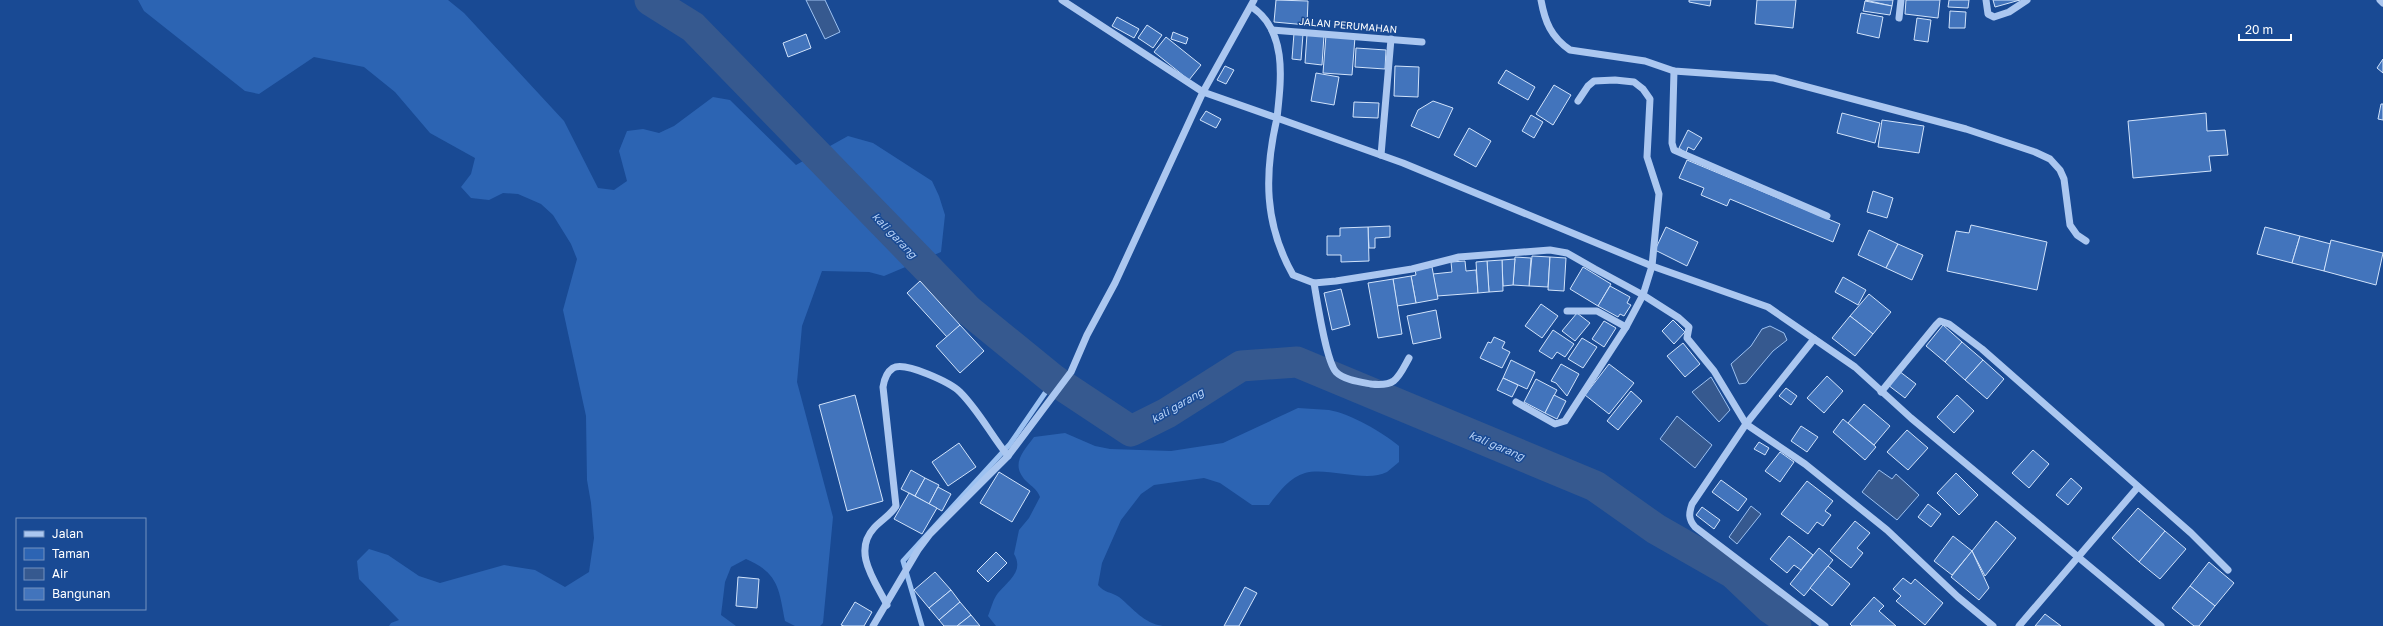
<svg xmlns="http://www.w3.org/2000/svg" width="2383" height="626" font-family="'Golos Text',sans-serif">
<style>
.green{fill:#2c64b3}
.water{fill:#36598f;stroke:#9dc2f2}
.lines{fill:none;stroke-linecap:round;stroke-linejoin:round}
.stream{stroke:#9dc2f2;stroke-width:5}
.river{stroke:#36598f;stroke-width:31}
.building{fill:#4274bc;stroke:#d1e3fb}
.minor{stroke:#abc7f0;stroke-width:7}
.labels{text-anchor:middle;dominant-baseline:central;stroke-width:3;stroke-linejoin:round;paint-order:stroke}
.street-label{font-size:10px;fill:#fff;stroke:#194a94}
.water-label{font-size:11px;font-style:italic;fill:#b7d2f7;stroke:#194a94}
</style>
<rect width="100%" height="100%" fill="#194a94"/>
<g class="green">
<path d="M138 0H448L464 13 564 121 598 188 614 190 627 181 619 151 627 131 643 129 659 133 674 126 713 97 730 100 796 165 848 136 873 143 932 181 939 196 945 215 941 252 884 276 869 272 822 271 802 326 797 382 833 517 823 623 820 626H795L785 621C779 590 779 573 746 559L731 567 725 582 721 615 736 626H389L391 623 399 620 359 579 357 561 369 549 388 555 419 576 440 583 504 565 535 570 565 587 589 572 594 538 591 503 587 480 586 416 563 310 577 259 571 244 553 215 541 204 518 194 503 193 489 200 471 198 461 187 471 174 475 158 430 133 395 92 364 67 314 57 259 94 245 91 144 11Z"/>
<path d="M1298 408C1308 409 1319 409 1329 410 1351 414 1382 432 1399 446V462C1395 465 1391 469 1387 472 1367 483 1328 467 1305 473 1290 477 1278 493 1269 505H1252L1220 483 1204 478 1154 485 1141 494 1121 520 1102 563 1098 585C1104 593 1112 592 1119 597 1134 609 1143 623 1163 626H996L988 616C991 609 993 599 998 593 1009 580 1024 571 1014 554L1019 530 1029 518 1040 497C1037 489 1032 487 1026 481 1010 464 1023 452 1034 437L1065 433 1095 446 1110 449 1171 451 1223 443Z"/>
</g>
<g class="water">
<polygon points="806,0 825,0 840,32 825,39"/>
<polygon points="1770,326 1784,333 1787,340 1773,351 1746,383 1739,384 1731,364 1751,346 1762,329"/>
<polygon points="1711,377 1730,410 1719,422 1692,392"/>
<polygon points="1677,416 1712,445 1695,468 1660,439"/>
<polygon points="1879,470 1892,479 1896,474 1919,495 1897,520 1862,492"/>
<polygon points="1751,506 1761,514 1737,544 1729,537"/>
</g>
<g class="lines">
<polyline class="stream" points="922,626 903,561 1010,444 1054,380"/>
<polyline class="river" points="650,0 693,27 968,310 1054,380 1131,431 1167,413 1241,366 1297,362 1595,486 1656,529 1733,573 1770,608 1796,626"/>
</g>
<g class="building">
<polygon points="1276,0 1308,1 1307,25 1274,22"/>
<polygon points="1689,0 1711,0 1710,6 1689,2"/>
<polygon points="1757,0 1796,0 1793,28 1755,24"/>
<polygon points="1865,0 1893,0 1892,6"/>
<polygon points="1906,0 1940,0 1938,18 1905,14"/>
<polygon points="1949,0 1969,0 1968,8 1948,7"/>
<polygon points="1993,0 2020,0 1995,7"/>
<polygon points="1865,1 1892,6 1890,15 1863,11"/>
<polygon points="1950,11 1966,12 1965,28 1949,28"/>
<polygon points="1861,13 1883,17 1879,38 1857,33"/>
<polygon points="1117,17 1139,29 1134,38 1112,26"/>
<polygon points="1917,18 1931,20 1928,42 1914,40"/>
<polygon points="1147,25 1162,35 1153,48 1138,38"/>
<polygon points="1173,32 1188,38 1186,44 1171,39"/>
<polygon points="1294,33 1303,34 1301,60 1292,59"/>
<polygon points="806,34 811,48 788,57 783,43"/>
<polygon points="1307,34 1324,35 1322,65 1305,63"/>
<polygon points="1326,35 1355,37 1352,75 1323,73"/>
<polygon points="1166,37 1201,65 1189,80 1154,52"/>
<polygon points="1356,48 1386,50 1385,69 1355,67"/>
<polygon points="2383,59 2383,73 2377,68"/>
<polygon points="1225,66 1234,70 1226,84 1217,80"/>
<polygon points="1395,66 1419,67 1418,97 1394,96"/>
<polygon points="1506,70 1535,87 1528,100 1498,83"/>
<polygon points="1316,73 1339,77 1334,105 1311,101"/>
<polygon points="1554,85 1571,95 1553,125 1536,114"/>
<polygon points="1433,101 1453,108 1439,138 1411,126 1418,110"/>
<polygon points="1354,102 1379,103 1378,118 1353,117"/>
<polygon points="2381,104 2383,104 2383,120 2378,119"/>
<polygon points="1206,111 1221,119 1216,128 1200,120"/>
<polygon points="1842,113 1880,123 1875,143 1837,133"/>
<polygon points="2206,113 2207,131 2225,130 2228,155 2209,156 2211,171 2133,178 2128,121"/>
<polygon points="1531,115 1543,122 1534,138 1522,131"/>
<polygon points="1882,120 1924,126 1919,153 1878,147"/>
<polygon points="1469,128 1491,141 1476,167 1454,155"/>
<polygon points="1688,130 1702,138 1694,150 1688,147 1686,153 1679,148"/>
<polygon points="1687,160 1840,224 1833,242 1730,199 1727,206 1701,195 1704,188 1679,178"/>
<polygon points="1873,191 1893,198 1887,218 1867,212"/>
<polygon points="1971,225 2047,242 2037,290 1947,271 1956,231 1969,233"/>
<polygon points="1390,226 1390,237 1375,238 1375,248 1369,248 1368,227"/>
<polygon points="1368,227 1369,261 1341,262 1341,255 1327,255 1327,236 1340,236 1340,228"/>
<polygon points="1666,227 1698,242 1687,266 1655,250"/>
<polygon points="2265,227 2300,236 2292,263 2257,254"/>
<polygon points="1869,230 1898,244 1886,268 1858,255"/>
<polygon points="2300,236 2331,244 2324,271 2292,263"/>
<polygon points="2331,240 2383,253 2376,285 2324,271"/>
<polygon points="1898,244 1923,255 1912,280 1886,268"/>
<polygon points="1532,256 1550,257 1548,287 1529,286"/>
<polygon points="1515,257 1531,258 1529,286 1513,285"/>
<polygon points="1550,257 1566,258 1564,291 1548,290"/>
<polygon points="1515,259 1513,285 1503,286 1502,260"/>
<polygon points="1502,260 1503,291 1489,292 1487,261"/>
<polygon points="1465,261 1466,271 1476,270 1478,293 1437,296 1433,274 1452,272 1451,262"/>
<polygon points="1487,261 1489,292 1478,293 1476,262"/>
<polygon points="1432,267 1438,299 1416,303 1411,276 1416,275 1415,270"/>
<polygon points="1583,267 1611,284 1598,306 1570,289"/>
<polygon points="1411,276 1416,303 1397,306 1393,279"/>
<polygon points="1843,277 1866,290 1858,305 1835,292"/>
<polygon points="1393,279 1402,334 1378,338 1368,283"/>
<polygon points="920,281 960,325 947,337 907,293"/>
<polygon points="1610,286 1630,297 1627,303 1631,305 1624,316 1620,314 1618,317 1598,306"/>
<polygon points="1341,289 1350,325 1332,330 1324,293"/>
<polygon points="1869,294 1891,312 1873,334 1850,316"/>
<polygon points="1541,304 1558,316 1542,338 1525,326"/>
<polygon points="1436,310 1441,338 1413,344 1407,316"/>
<polygon points="1577,313 1590,323 1575,341 1562,331"/>
<polygon points="1850,316 1873,334 1855,356 1832,338"/>
<polygon points="1673,320 1685,332 1674,344 1662,331"/>
<polygon points="1604,321 1616,328 1604,347 1592,339"/>
<polygon points="960,325 984,351 960,373 936,346"/>
<polygon points="1943,325 1962,342 1945,362 1926,346"/>
<polygon points="1553,330 1574,344 1565,357 1557,352 1552,359 1539,351"/>
<polygon points="1494,337 1505,342 1502,348 1510,352 1502,368 1480,358 1488,342 1491,343"/>
<polygon points="1582,338 1597,347 1583,368 1568,359"/>
<polygon points="1962,342 1983,360 1965,380 1945,362"/>
<polygon points="1683,343 1700,364 1685,377 1667,356"/>
<polygon points="1511,360 1535,372 1527,389 1503,378"/>
<polygon points="1983,360 2004,379 1987,399 1965,380"/>
<polygon points="1561,364 1579,374 1567,396 1556,383 1551,381"/>
<polygon points="1609,364 1634,383 1609,414 1585,395"/>
<polygon points="1899,371 1916,384 1905,398 1888,385"/>
<polygon points="1827,376 1843,391 1824,413 1807,398"/>
<polygon points="1503,378 1518,385 1512,397 1497,390"/>
<polygon points="1536,379 1557,390 1545,413 1524,402"/>
<polygon points="1786,388 1797,396 1791,405 1779,396"/>
<polygon points="1631,391 1642,401 1618,430 1607,421"/>
<polygon points="855,395 883,501 847,511 819,405"/>
<polygon points="1554,395 1566,401 1557,419 1545,413"/>
<polygon points="1957,395 1974,411 1954,433 1937,417"/>
<polygon points="1864,404 1890,426 1874,445 1848,423"/>
<polygon points="1843,419 1876,447 1865,460 1833,432"/>
<polygon points="1801,426 1818,437 1807,452 1791,441"/>
<polygon points="1907,430 1928,448 1908,470 1887,452"/>
<polygon points="1759,442 1769,448 1765,455 1754,449"/>
<polygon points="959,443 976,467 948,486 932,462"/>
<polygon points="2033,450 2049,464 2029,488 2012,473"/>
<polygon points="1780,452 1794,462 1780,482 1765,471"/>
<polygon points="911,470 925,478 915,496 901,489"/>
<polygon points="999,472 1030,491 1012,522 980,503"/>
<polygon points="1956,473 1978,495 1959,515 1937,493"/>
<polygon points="925,478 939,485 929,504 915,496"/>
<polygon points="2071,478 2082,488 2068,505 2056,495"/>
<polygon points="1721,480 1747,499 1738,511 1712,492"/>
<polygon points="1807,481 1833,501 1825,511 1831,515 1823,526 1817,522 1808,534 1781,514"/>
<polygon points="938,487 951,494 942,511 929,504"/>
<polygon points="909,493 937,508 922,534 894,519"/>
<polygon points="1928,504 1941,514 1931,527 1918,517"/>
<polygon points="1702,507 1720,520 1714,529 1696,515"/>
<polygon points="2138,508 2165,531 2139,562 2112,538"/>
<polygon points="1855,521 1870,533 1857,548 1863,553 1851,568 1830,551"/>
<polygon points="1996,521 2016,538 1985,576 1972,551"/>
<polygon points="2165,531 2186,549 2160,579 2139,562"/>
<polygon points="1789,536 1813,555 1801,570 1794,565 1787,573 1770,559"/>
<polygon points="1953,536 1972,551 1952,575 1934,561"/>
<polygon points="1819,548 1833,560 1804,596 1790,584"/>
<polygon points="1972,551 1989,588 1979,600 1951,577"/>
<polygon points="996,552 1007,563 988,582 977,571"/>
<polygon points="2209,562 2234,583 2215,606 2190,586"/>
<polygon points="1828,566 1850,584 1832,606 1810,588"/>
<polygon points="935,572 951,590 929,608 914,590"/>
<polygon points="738,577 759,579 757,608 736,606"/>
<polygon points="1903,578 1911,584 1915,579 1943,603 1925,625 1896,601 1901,596 1893,589"/>
<polygon points="2190,586 2215,606 2199,626 2194,626 2172,608"/>
<polygon points="1245,587 1257,593 1239,626 1224,626"/>
<polygon points="951,590 960,602 939,620 929,608"/>
<polygon points="1874,597 1884,606 1879,611 1896,626 1852,626 1850,624"/>
<polygon points="855,602 872,612 864,626 844,626 841,625"/>
<polygon points="960,602 971,615 957,626 944,626 939,620"/>
<polygon points="2045,614 2061,626 2035,626"/>
<polygon points="971,615 980,626 957,626"/>
</g>
<g class="lines">
<g class="minor">
<path d="M1062 0 1203 92 1277 118C1264 174 1264 224 1293 275L1314 283 1336 281 1412 269 1459 257 1550 250 1567 253 1595 269 1643 295 1679 318 1689 327 1687 338 1714 371 1746 424 1805 464 1887 530 1958 597 1993 626"/>
<path d="M1541 0C1545 22 1551 37 1570 50L1645 61 1674 71 1774 78 1966 129 2035 152 2050 159 2060 170 2064 179 2070 225 2077 235 2086 241"/>
<polyline points="1986,0 1988,14 1994,17 2009,12 2027,0"/>
<polyline points="2380,0 2383,3"/>
<path d="M1252 7C1288 32 1281 80 1277 118L1403 163 1652 266 1768 307 1855 367 1911 418 2161 626"/>
<polyline points="1899,18 1901,0"/>
<polyline points="1272,30 1422,42"/>
<polyline points="1674,71 1672,143 1674,150 1827,216"/>
<polyline points="1381,155 1391,39"/>
<path d="M1314 283C1317 300 1326 361 1336 372 1344 380 1360 382 1371 384 1396 387 1398 378 1409 358"/>
<polyline points="1567,311 1597,311 1626,327"/>
<path d="M1814 339 1746 424 1692 504C1689 513 1688 519 1695 527L1825 626"/>
<polyline points="1881,392 1936,325 1940,321 1949,324 1982,349 2191,533 2228,570"/>
<polyline points="1516,402 1555,424 1565,421 1626,327 1643,295 1652,266 1659,194 1647,157 1650,99 1643,89 1634,82 1615,80 1594,81 1588,86 1578,101"/>
<path d="M887 605C875 581 852 552 874 528 881 520 891 515 896 506L883 387C884 380 887 372 893 368 905 361 951 383 960 392 979 411 991 435 1008 456"/>
<polyline points="873,626 918,550 930,534 1008,456 1071,372 1087,335 1115,283 1203,92 1254,0"/>
<polyline points="2019,626 2138,487"/>
</g>
</g>
<g class="labels">
<g class="street-label">
<text transform="translate(1348 25) rotate(5)">JALAN PERUMAHAN</text>
</g>
<g class="water-label">
<text transform="translate(895 235) rotate(46)">kali garang</text>
<text transform="translate(1177 405) rotate(-30)">kali garang</text>
<text transform="translate(1497 445) rotate(23)">kali garang</text>
</g>
</g>
<rect x="16" y="518" width="130" height="92" fill="#194a94" stroke="#7592bf"/>
<rect x="24" y="531" width="20" height="6" fill="#abc7f0" stroke="#7592bf"/>
<text x="52" y="538" font-size="12" fill="#ffffff">Jalan</text>
<rect x="24" y="548" width="20" height="12" fill="#2c64b3" stroke="#7592bf"/>
<text x="52" y="558" font-size="12" fill="#ffffff">Taman</text>
<rect x="24" y="568" width="20" height="12" fill="#36598f" stroke="#7592bf"/>
<text x="52" y="578" font-size="12" fill="#ffffff">Air</text>
<rect x="24" y="588" width="20" height="12" fill="#4274bc" stroke="#7592bf"/>
<text x="52" y="598" font-size="12" fill="#ffffff">Bangunan</text>
<path d="M2239 34v6h52v-6" fill="none" stroke="#ffffff" stroke-width="2"/>
<text x="2245" y="34" font-size="12" fill="#ffffff" stroke="#194a94" stroke-width="3" paint-order="stroke">20 m</text>
</svg>
